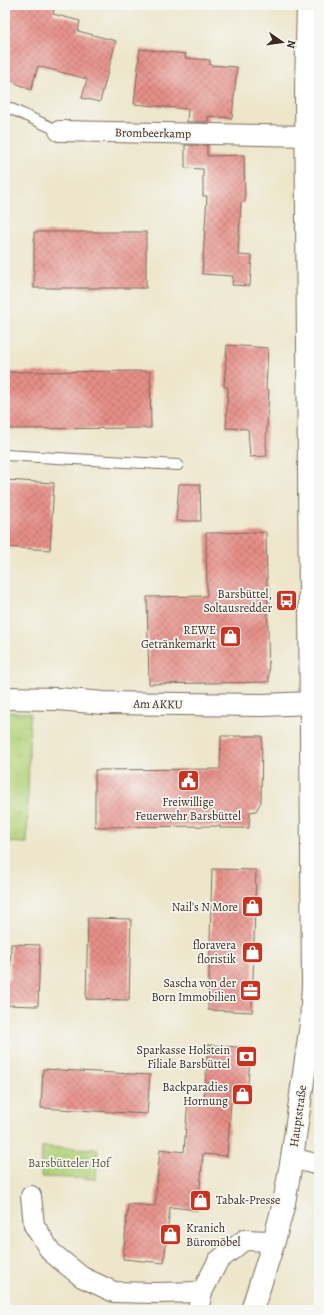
<svg xmlns="http://www.w3.org/2000/svg" width="324" height="1315" font-family="Alegreya,serif">
<style>
.grass{fill:url(#grass-tufts);stroke:#777e4c}
.park{fill:url(#park-crowns);stroke:#777e4c}
.building{fill:url(#building-cross-hatch)}
.lines{fill:none;stroke-linecap:round;stroke-linejoin:round}
.lane-casing{stroke:#796c5b;stroke-width:12}
.street-casing{stroke:#796c5b;stroke-width:22}
.secondary-casing{stroke:#796c5b;stroke-width:24}
.lane{stroke:#fff;stroke-width:10}
.street{stroke:#fff;stroke-width:20}
.secondary{stroke:#fff;stroke-width:22}
.labels{text-anchor:middle;dominant-baseline:central;stroke-width:3.5;stroke-linejoin:round;paint-order:stroke}
.street-label{font-size:12px;fill:#3b2a1e;stroke:#f6f6f2}
.poi-label{font-size:12px;fill:#3b2a1e;stroke:#f6f6f2;text-anchor:end}
.park-label{font-size:12px;fill:#595435;stroke:#f6f6f2}
</style>
<defs>
<pattern id="grass-tufts" width="24" height="20" patternUnits="userSpaceOnUse"><rect width="24" height="20" fill="#b3d37a"/><path d="M3 7l-1-3M5 7V3M7 7l1-3M15 17l-1-3M17 17v-4M19 17l1-3" fill="none" stroke="#9bb569"/></pattern>
<pattern id="park-crowns" width="20" height="18" patternUnits="userSpaceOnUse"><rect width="20" height="18" fill="#b3d37a"/><path d="M2 6a3 3 0 1 1 6 0M12 15a3 3 0 1 1 6 0" fill="none" stroke="#9bb569"/></pattern>
<pattern id="building-cross-hatch" width="8" height="8" patternUnits="userSpaceOnUse"><rect width="8" height="8" fill="#e78f88"/><path d="M0 0l8 8M0 8l8-8" fill="none" stroke="#bc756f"/></pattern>
</defs>
<rect width="100%" height="100%" fill="#f6f6f2"/>
<filter id="ink" filterUnits="userSpaceOnUse"><feTurbulence type="fractalNoise" baseFrequency=".025" numOctaves="2"/><feDisplacementMap in="SourceGraphic" scale="8" xChannelSelector="R" yChannelSelector="G"/><feConvolveMatrix kernelMatrix="1 2 1 2 8 2 1 2 1" color-interpolation-filters="sRGB"/></filter>
<filter id="wash" filterUnits="userSpaceOnUse"><feTurbulence type="fractalNoise" baseFrequency=".012" numOctaves="4" result="noise"/><feDisplacementMap in="SourceGraphic" scale="16" xChannelSelector="R" yChannelSelector="G"/><feGaussianBlur stdDeviation="0.9" result="paint"/><feColorMatrix in="noise" values="0 0 0 0 0 0 0 0 0 0 0 0 0 0 0 0 0 1.4 0 .05"/><feComposite in="paint" operator="in"/></filter>
<g filter="url(#wash)">
<rect width="100%" height="100%" fill="#ede6cb"/>
<polygon class="grass" points="5,712 30,713 27,843 5,842"/>
<polygon class="park" points="42,1147 98,1149 96,1179 41,1177"/>
<g id="blocks">
<g class="building">
<polygon points="5,5 55,5 53,14 80,21 78,31 116,41 100,102 82,98 87,79 38,66 31,90 5,78"/>
<polygon points="140,49 186,54 185,58 210,60 210,65 237,67 232,118 208,116 208,122 187,122 188,109 134,104"/>
<polygon points="185,145 207,145 207,156 244,155 245,202 241,202 238,255 252,256 250,286 232,285 233,276 202,274 207,196 203,196 203,169 185,168"/>
<rect x="34" y="232" width="112" height="56"/>
<polygon points="227,345 268,348 266,389 269,390 266,443 267,456 250,457 248,429 226,428 228,387 224,387"/>
<polygon points="150,371 151,428 5,429 5,372"/>
<polygon points="5,480 54,483 50,550 5,547"/>
<polygon points="179,484 200,484 201,521 176,521"/>
<polygon points="266,532 269,682 149,684 147,597 207,596 206,533"/>
<polygon points="221,736 262,736 261,802 256,811 250,812 249,828 220,828 220,826 95,827 95,770 220,769"/>
<polygon points="212,869 256,870 252,1012 208,1010"/>
<polygon points="88,918 131,919 129,1000 86,999"/>
<polygon points="11,944 40,945 38,1006 5,1005 5,979 10,979"/>
<polygon points="208,1045 251,1048 246,1104 231,1102 227,1156 203,1154 198,1210 170,1207 164,1263 123,1259 128,1204 155,1206 160,1149 184,1152 188,1098 204,1100"/>
<polygon points="43,1069 150,1075 147,1114 41,1108"/>
</g>
</g>
</g>
<g filter="url(#ink)">
<use href="#blocks" fill-opacity="0" stroke="#796c5b" stroke-width="1"/>
<g class="lines">
<defs>
<g id="lane">
<polyline points="5,106 59,131"/>
<polyline points="5,455 178,465"/>
</g>
<g id="street">
<polyline points="59,131 307,136"/>
<polyline points="292,1158 319,1165"/>
<polyline points="31,1196 34,1225 51,1252 82,1277 114,1292 156,1293 202,1292"/>
<polyline points="198,1310 202,1292 218,1261 244,1240 274,1241"/>
</g>
<g id="secondary">
<polyline points="5,698 58,699 103,703 263,705 311,703"/>
<polyline points="252,1310 274,1241 284,1203 292,1158 311,1024 313,985 306,87 308,5"/>
</g>
</defs>
<use href="#lane" class="lane-casing"/>
<use href="#street" class="street-casing"/>
<use href="#secondary" class="secondary-casing"/>
<use href="#lane" class="lane"/>
<use href="#street" class="street"/>
<use href="#secondary" class="secondary"/>
</g>
</g>
<defs>
<symbol id="bus-square" viewBox="-11 -11 22 22"><rect x="-9" y="-9" width="18" height="18" rx="4" fill="#c8321e" stroke="#f6f6f2"/><path d="M-5-6H5V4H4V6H2V4H-2V6H-4V4H-5ZM-3.5-4V0h7V-4ZM-3.5 1.2v1.5H-2V1.2ZM2 1.2v1.5H3.5V1.2Z" fill="#fff"/></symbol>
<symbol id="shop-square" viewBox="-11 -11 22 22"><rect x="-9" y="-9" width="18" height="18" rx="4" fill="#c8321e" stroke="#f6f6f2"/><path d="M-5-2.5h2.3a2.7 3.5 0 0 1 5.4 0H5L5.5 6h-11ZM-1.5-2.5h3a1.5 2.3 0 0 0-3 0Z" fill="#fff"/></symbol>
<symbol id="civic-square" viewBox="-11 -11 22 22"><rect x="-9" y="-9" width="18" height="18" rx="4" fill="#c8321e" stroke="#f6f6f2"/><path d="M-.6-6.5H3V-4.5H.6V-3L4-1V1h2V6H-6V1h2V-1L-.6-3ZM-1.2 2.5V6h2.4V2.5Z" fill="#fff"/></symbol>
<symbol id="office-square" viewBox="-11 -11 22 22"><rect x="-9" y="-9" width="18" height="18" rx="4" fill="#c8321e" stroke="#f6f6f2"/><path d="M-6-3h4V-5.5h4V-3h4V5H-6ZM-1-4.5V-3h2v-1.5ZM-6 0V1H6V0Z" fill="#fff"/></symbol>
<symbol id="bank-square" viewBox="-11 -11 22 22"><rect x="-9" y="-9" width="18" height="18" rx="4" fill="#c8321e" stroke="#f6f6f2"/><path d="M-6-4H6V4H-6ZM0-2.3a2.3 2.3 0 1 0 0 4.6a2.3 2.3 0 1 0 0-4.6Z" fill="#fff"/></symbol>
</defs>
<g fill-rule="evenodd">
<use href="#bus-square" x="274" y="588" width="25" height="25"/>
<use href="#shop-square" x="218" y="624" width="25" height="25"/>
<use href="#civic-square" x="176" y="768" width="25" height="25"/>
<use href="#shop-square" x="240" y="894" width="25" height="25"/>
<use href="#shop-square" x="240" y="940" width="25" height="25"/>
<use href="#office-square" x="238" y="978" width="25" height="25"/>
<use href="#bank-square" x="234" y="1044" width="25" height="25"/>
<use href="#shop-square" x="230" y="1082" width="25" height="25"/>
<use href="#shop-square" x="188" y="1188" width="25" height="25"/>
<use href="#shop-square" x="158" y="1222" width="25" height="25"/>
</g>
<g class="labels">
<g class="street-label">
<text transform="translate(153 133) rotate(1)">Brombeerkamp</text>
<text transform="translate(158 704) rotate(1)">Am AKKU</text>
<text transform="translate(298 1116) rotate(-82)">Hauptstraße</text>
</g>
<g class="poi-label">
<text x="272" y="594">Barsbüttel,<tspan x="272" dy="14">Soltausredder</tspan></text>
<text x="216" y="630">REWE<tspan x="216" dy="14">Getränkemarkt</tspan></text>
<text x="188" y="802" text-anchor="middle">Freiwillige<tspan x="188" dy="14">Feuerwehr Barsbüttel</tspan></text>
<text x="238" y="907">Nail's N More</text>
<text x="236" y="945">floravera<tspan x="236" dy="14">floristik</tspan></text>
<text x="236" y="983">Sascha von der<tspan x="236" dy="14">Born Immobilien</tspan></text>
<text x="230" y="1050">Sparkasse Holstein<tspan x="230" dy="14">Filiale Barsbüttel</tspan></text>
<text x="228" y="1087">Backparadies<tspan x="228" dy="14">Hornung</tspan></text>
<text x="216" y="1200" text-anchor="start">Tabak-Presse</text>
<text x="186" y="1228" text-anchor="start">Kranich<tspan x="186" dy="14">Büromöbel</tspan></text>
</g>
<g class="park-label">
<text x="69" y="1163">Barsbütteler Hof</text>
</g>
</g>
<rect width="324" height="1315" fill="none" stroke="#f6f6f2" stroke-width="20"/>
<g transform="translate(282 42) rotate(103)" stroke="#f6f6f2" stroke-width="3" paint-order="stroke">
<path d="M0-3L7 15L0 10L-7 15Z" fill="#3b2a1e"/>
<text y="-6" font-size="11" font-weight="bold" text-anchor="middle" fill="#3b2a1e">N</text>
</g>
</svg>
